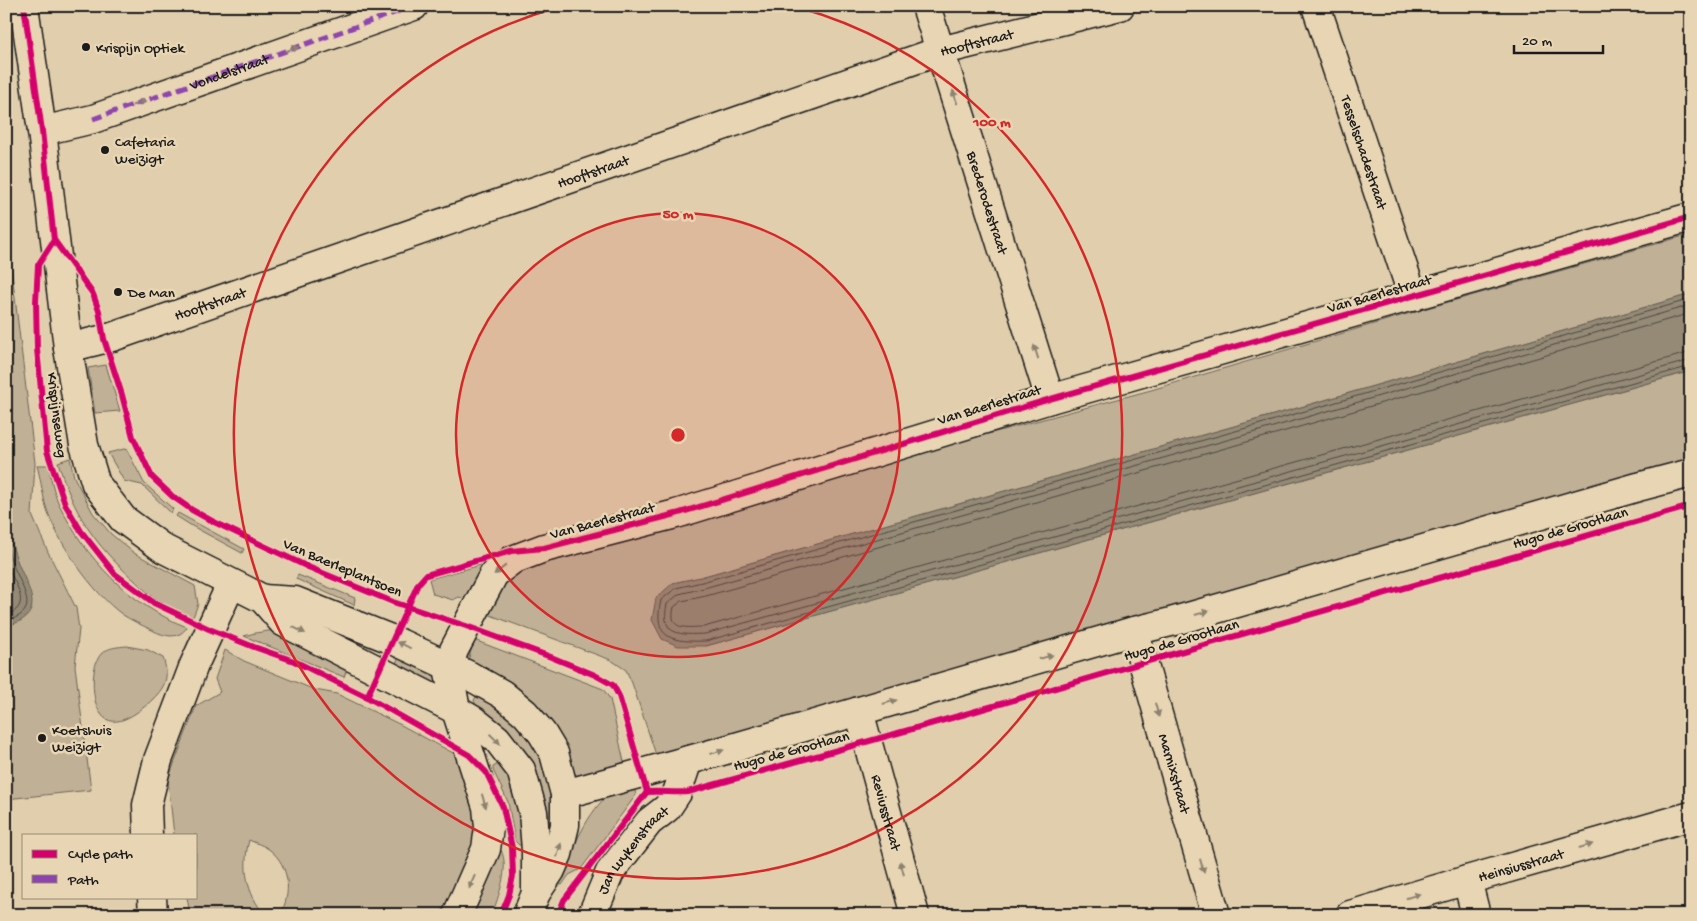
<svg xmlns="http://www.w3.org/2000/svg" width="1697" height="921" font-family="'Gochi Hand',sans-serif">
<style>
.green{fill:#c0b095;stroke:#6e6658}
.water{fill:#958a76;stroke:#655e52}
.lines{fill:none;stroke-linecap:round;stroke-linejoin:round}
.shore{stroke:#4c4840;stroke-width:1}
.street-casing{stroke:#1c1c1c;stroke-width:31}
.secondary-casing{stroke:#1c1c1c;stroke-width:31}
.street{stroke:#e8d5b3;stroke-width:28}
.secondary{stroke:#e8d5b3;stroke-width:28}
.quiet{stroke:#8e44ad;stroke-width:5;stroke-dasharray:10 5;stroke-linecap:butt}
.cycleway-casing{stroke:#e8d5b3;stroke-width:9}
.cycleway{stroke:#d6006c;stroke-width:6}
.oneway{fill:#8c826f}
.ring{fill:none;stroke:#d62828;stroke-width:2.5}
.poi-dot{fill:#1c1c1c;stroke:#e8d5b3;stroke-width:2}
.labels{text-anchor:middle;stroke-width:5;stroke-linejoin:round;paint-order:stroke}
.street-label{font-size:15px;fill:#1c1c1c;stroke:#e8d5b3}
.poi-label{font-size:15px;fill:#1c1c1c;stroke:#e8d5b3;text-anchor:start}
.centre{fill:#d62828;stroke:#e8d5b3;stroke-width:2.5}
.ring-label{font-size:15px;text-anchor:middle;font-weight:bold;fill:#d62828;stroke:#e8d5b3;stroke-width:5;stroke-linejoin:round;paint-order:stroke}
</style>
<rect width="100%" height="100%" fill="#e0cead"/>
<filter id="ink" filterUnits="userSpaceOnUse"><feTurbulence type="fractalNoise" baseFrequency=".02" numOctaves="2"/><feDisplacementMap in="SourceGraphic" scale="10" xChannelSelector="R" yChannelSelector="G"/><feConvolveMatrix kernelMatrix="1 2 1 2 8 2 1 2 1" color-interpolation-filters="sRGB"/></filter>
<g filter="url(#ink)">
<g class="green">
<polygon points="6,223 35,463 32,515 48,552 76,608 79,629 75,666 91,790 6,799"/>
<polygon points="1691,234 1691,294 1270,416 701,577 673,583 706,646 1691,371 1691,463 657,758 632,683 626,670 611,660 485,613 501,584 519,569 699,512 1151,390 1431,307"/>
<polygon points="106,365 120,411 95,413 88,368"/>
<polygon points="124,449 127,450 144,483 173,509 171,513 142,485 124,481 108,453"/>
<path d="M70 458 74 477 93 513 111 534 134 553 195 586 198 604 193 617C183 613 172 609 162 603 151 597 142 587 133 579 94 544 73 512 58 462Z"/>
<path d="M37 465H48C51 477 53 491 58 502 85 558 129 605 187 627 178 641 163 636 150 629 141 625 131 620 123 615 93 594 54 538 45 503 42 490 40 477 37 465Z"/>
<polygon points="178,513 244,549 242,553 192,526 176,516"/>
<polygon points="481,565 488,565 470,601 459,597 453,600 433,594 429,579"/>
<polygon points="298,575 355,598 354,605 296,579"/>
<polygon points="275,630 348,666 344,677 244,636 255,633"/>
<polygon points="474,640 603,689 610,699 624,762 579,779 572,769 560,735 532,702 467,664"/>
<path d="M127 646 148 650 163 658C169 676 167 685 153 699 142 710 114 733 101 714 91 702 90 664 102 653 109 647 118 647 127 646Z"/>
<path d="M225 650 244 661 315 690 337 694 401 725 455 754 468 778 477 812 474 842 444 915H280C292 894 290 866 270 850 264 845 255 843 249 840 242 867 246 893 265 915H190L187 897H196V835H174L168 780 196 706 220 692 215 679Z"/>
<polygon points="399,657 440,674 433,690 393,669"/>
<polygon points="478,695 521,722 553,775 553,847 474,701 476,696"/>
<polygon points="500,763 518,796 526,845 519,845 515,841 508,802 493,770 493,767"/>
<path d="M633 783 636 795 581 869 569 875 562 885 557 884C571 854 587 809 614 790 619 786 627 785 633 783Z"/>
<path d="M501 850C510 868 498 897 492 915H472L498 851Z"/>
</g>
<g class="water">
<polygon points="1691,294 1691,371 706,646 678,646 662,639 652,620 656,598 673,583 701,577 1270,416"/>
<path d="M6 522C10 536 13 550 18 563 29 590 48 616 6 626Z"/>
</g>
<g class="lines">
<g class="shore">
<path d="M1691 299 1271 421 702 582 676 588 661 600C652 640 673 642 706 641L1691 366"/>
<path d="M1691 305 1273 427 704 588 679 594 667 604C660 636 680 635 705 634L1691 360"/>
<path d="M1691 313 1275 434 706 596 682 601 674 607C668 632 687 627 704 627L1691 352"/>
<path d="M6 543C9 555 13 566 18 576 27 597 37 613 6 621"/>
<path d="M6 564C13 581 35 607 6 615"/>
</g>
<defs>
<g id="street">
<path id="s1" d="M926 6 1050 399"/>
<path id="s2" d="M1316 6 1413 297"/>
<polyline points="42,131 93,119 414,6"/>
<path id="s3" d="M68 348 112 337 940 51 1120 6"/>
<path id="s4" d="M1134 631 1216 915"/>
<polyline points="456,710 487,807 489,827 486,849 457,915"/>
<path id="s5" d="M859 711 915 915"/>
<polyline points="148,835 147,805 158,760 194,665 231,584"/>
<polyline points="1467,880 1476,915"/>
<polyline points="152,897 153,915"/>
<path id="s6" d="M592 915 610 872 649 822 667 808 677 793 688 760"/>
<path id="s7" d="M1350 915 1467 880 1691 816"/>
</g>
<g id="secondary">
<polyline points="24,6 42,131 68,348 84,445 96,484 123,519 164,549 263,599 283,622 456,710 473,720 497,739 521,770 533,812 536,850 536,893"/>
<polyline points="263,599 295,601 393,640 468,675 502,694 525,713 542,733 554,753 565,794 565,825 558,854 551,870 536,893 527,915"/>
<polyline points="456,710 448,667 454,650 494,574 512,560 544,548 676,514 1050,399 1691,217"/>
<polyline points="565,794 722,751 1134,631 1171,622 1638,487 1691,473"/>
</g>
</defs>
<use href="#street" class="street-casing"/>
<use href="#secondary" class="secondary-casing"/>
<use href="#street" class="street"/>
<use href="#secondary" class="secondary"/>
<path class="quiet" id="s8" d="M93 119 414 6"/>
<defs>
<g id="cycleway">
<polyline points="24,6 42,131 54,240 93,294 99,311 104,339 122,395 133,437 152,477 172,496 192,510 212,521 308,567 393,602 466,626 551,657 595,675 613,685 619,696 647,792"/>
<polyline points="54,240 38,265 36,302 37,349 47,451 65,504 81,531 115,574 154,603 209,629 254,647 294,661 367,697 469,755 486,772 503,807 512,848 513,876 509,895 501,915"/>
<polyline points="367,697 418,584 426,575 511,551 544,548 676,514 1050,399 1691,217"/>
<path d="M558 915 564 900 647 792C661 791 674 793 688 792L962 715 1162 657 1691 506"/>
</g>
</defs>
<use href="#cycleway" class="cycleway-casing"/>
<use href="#cycleway" class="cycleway"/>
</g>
<defs><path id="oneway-solid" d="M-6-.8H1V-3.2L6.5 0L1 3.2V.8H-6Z" transform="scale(1.25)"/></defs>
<g class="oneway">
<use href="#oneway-solid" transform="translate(292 49) rotate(-19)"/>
<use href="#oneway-solid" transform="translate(955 97) rotate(-108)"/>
<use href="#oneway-solid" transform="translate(139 103) rotate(-19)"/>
<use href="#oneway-solid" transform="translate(1036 352) rotate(-108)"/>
<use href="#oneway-solid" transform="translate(500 570) rotate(142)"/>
<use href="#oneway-solid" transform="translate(1202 613) rotate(-16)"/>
<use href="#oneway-solid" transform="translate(299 630) rotate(27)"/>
<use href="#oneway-solid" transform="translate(404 645) rotate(-154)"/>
<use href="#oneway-solid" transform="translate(1046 657) rotate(-16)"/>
<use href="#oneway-solid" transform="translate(890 702) rotate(-16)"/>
<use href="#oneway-solid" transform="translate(1157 710) rotate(74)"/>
<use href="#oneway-solid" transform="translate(495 739) rotate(44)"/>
<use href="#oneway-solid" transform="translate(717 752) rotate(-16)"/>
<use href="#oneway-solid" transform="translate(484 801) rotate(73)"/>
<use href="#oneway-solid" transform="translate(1586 846) rotate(-16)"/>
<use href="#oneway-solid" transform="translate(559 850) rotate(-74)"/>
<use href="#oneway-solid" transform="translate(1202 866) rotate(74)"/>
<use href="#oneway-solid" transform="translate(902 868) rotate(-105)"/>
<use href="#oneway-solid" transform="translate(472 882) rotate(113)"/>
<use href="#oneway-solid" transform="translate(1413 896) rotate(-17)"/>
</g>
</g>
<circle cx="678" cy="435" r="222" fill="#d62828" fill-opacity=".12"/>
<g class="ring">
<circle cx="678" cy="435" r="222"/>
<path d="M797 7A444 444 0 1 1 559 7"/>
</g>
<g class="poi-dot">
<circle cx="86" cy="47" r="5"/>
<circle cx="105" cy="150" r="5"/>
<circle cx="118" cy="292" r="5"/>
<circle cx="42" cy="738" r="5"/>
</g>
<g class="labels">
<g class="street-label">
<text dy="5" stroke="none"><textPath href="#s3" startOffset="959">Hooftstraat</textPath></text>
<text dy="5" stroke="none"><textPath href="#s8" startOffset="144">Vondelstraat</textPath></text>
<text dy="5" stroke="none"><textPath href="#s2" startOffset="154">Tesselschadestraat</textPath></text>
<text dy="5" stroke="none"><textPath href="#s3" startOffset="554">Hooftstraat</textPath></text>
<text dy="5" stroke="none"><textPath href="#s1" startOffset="206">Brederodestraat</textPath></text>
<text transform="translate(1379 293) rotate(-16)" y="5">Van Baerlestraat</text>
<text dy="5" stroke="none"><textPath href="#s3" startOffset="149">Hooftstraat</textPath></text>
<text transform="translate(989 404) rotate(-17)" y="5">Van Baerlestraat</text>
<text transform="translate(58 415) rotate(83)" y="5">Krispijnseweg</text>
<text transform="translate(602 520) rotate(-15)" y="5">Van Baerlestraat</text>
<text transform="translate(1570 527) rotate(-16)" y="5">Hugo de Grootlaan</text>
<text transform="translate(343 567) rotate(23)" y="5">Van Baerleplantsoen</text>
<text transform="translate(1181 639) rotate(-16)" y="5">Hugo de Grootlaan</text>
<text transform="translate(791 750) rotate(-15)" y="5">Hugo de Grootlaan</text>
<text dy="5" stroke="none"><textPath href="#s4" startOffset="148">Marnixstraat</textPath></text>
<text dy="5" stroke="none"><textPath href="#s5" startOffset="105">Reviusstraat</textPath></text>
<text dy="5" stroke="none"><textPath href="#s6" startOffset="78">Jan Luykenstraat</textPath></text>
<text dy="5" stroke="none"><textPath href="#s7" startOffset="178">Heinsiusstraat</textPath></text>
</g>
<g class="poi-label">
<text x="96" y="52">Krispijn Optiek</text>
<text x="115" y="146">Cafetaria<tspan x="115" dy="17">Weizigt</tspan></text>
<text x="128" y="297">De Man</text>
<text x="52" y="734">Koetshuis<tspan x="52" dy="17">Weizigt</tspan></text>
</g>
</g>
<circle cx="678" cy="435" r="8" class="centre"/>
<g class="ring-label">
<text x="992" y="126">100 m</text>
<text x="678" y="218">50 m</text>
</g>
<rect width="1697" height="921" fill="none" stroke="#e8d5b3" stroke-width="25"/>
<rect x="12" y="12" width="1672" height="896" fill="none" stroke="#1c1c1c" stroke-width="2" filter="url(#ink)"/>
<rect x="22" y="834" width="175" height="65" fill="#e8d5b3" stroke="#968b77"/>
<rect x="32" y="850" width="25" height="8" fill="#d6006c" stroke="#968b77"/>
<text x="68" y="858" font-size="15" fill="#1c1c1c">Cycle path</text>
<rect x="32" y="875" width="25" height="8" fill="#8e44ad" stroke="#968b77"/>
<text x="68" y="884" font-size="15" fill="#1c1c1c">Path</text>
<path d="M1514 45v8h89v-8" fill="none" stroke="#1c1c1c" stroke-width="2.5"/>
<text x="1522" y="45" font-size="15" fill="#1c1c1c" stroke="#e8d5b3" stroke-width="4" paint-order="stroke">20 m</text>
</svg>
